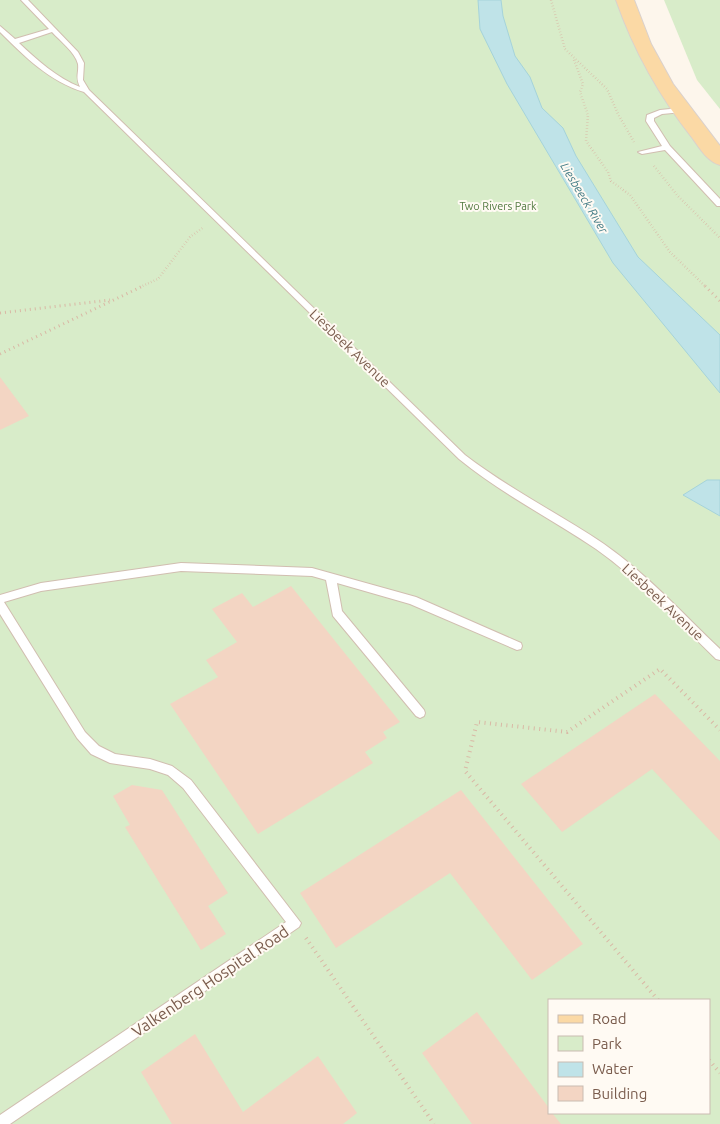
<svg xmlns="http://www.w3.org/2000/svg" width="720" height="1124" font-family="Ubuntu,sans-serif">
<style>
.green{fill:#d8ecc9;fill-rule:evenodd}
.water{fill:#bfe3e8;stroke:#a5d3da}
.building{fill:#f3d5c3}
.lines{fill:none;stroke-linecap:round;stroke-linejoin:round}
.service-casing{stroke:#d1beb0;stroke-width:2}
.primary-casing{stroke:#dad1cd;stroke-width:2}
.path-far2{stroke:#d9b8a5;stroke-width:2.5;stroke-dasharray:0.5 2.5;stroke-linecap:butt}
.path-far1{stroke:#d9b8a5;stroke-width:3;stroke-dasharray:1 4;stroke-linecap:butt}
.path{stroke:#d9b8a5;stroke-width:4;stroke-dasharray:1 4.5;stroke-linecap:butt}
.service{fill:#fff;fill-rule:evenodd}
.primary{fill:#fbd9a5;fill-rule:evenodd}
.labels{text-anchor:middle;stroke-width:4;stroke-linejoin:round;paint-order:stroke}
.far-park-label{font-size:11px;fill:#537a41;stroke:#fffaf3}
.far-water-label{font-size:12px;font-style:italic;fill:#437c86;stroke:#fffaf3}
.street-label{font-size:14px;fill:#7a5c4d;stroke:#fffaf3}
.near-street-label{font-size:16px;fill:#7a5c4d;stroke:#fffaf3}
</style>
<rect width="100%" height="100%" fill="#fdf6ec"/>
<g class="green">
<path d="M0 0H625L635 30 720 159V1124H0ZM549 1000H709V1113H549Z"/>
<polygon points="664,0 720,0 720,109 697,80"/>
</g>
<g class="water">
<polygon points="478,0 501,0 503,16 515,56 530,77 542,108 563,128 576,156 638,257 720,335 720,393 613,263 507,84 480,29"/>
<polygon points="707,480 720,480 720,516 683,495"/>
</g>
<g class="building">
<polygon points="0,377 29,416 0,430"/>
<polygon points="291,586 400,722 383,732 387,738 365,752 373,763 258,834 170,704 218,677 206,660 237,642 212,609 242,593 253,607"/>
<polygon points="655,694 720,761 720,841 652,769 562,832 521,784"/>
<polygon points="132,785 162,790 228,893 208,906 226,934 201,950 125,827 130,825 113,796"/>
<polygon points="461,790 583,944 532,980 450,873 336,948 300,893"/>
<polygon points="477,1012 549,1108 549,1113 552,1113 561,1124 472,1124 422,1053"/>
<polygon points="195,1034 243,1112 318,1056 357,1113 343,1124 172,1124 141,1072"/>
</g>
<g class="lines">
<defs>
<g id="service">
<path d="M21 0H28L78 52 84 63 83 80 89 90 465 455C509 489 558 513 604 544 647 574 682 613 720 649V660L716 659C677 621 640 580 596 549 550 518 502 494 459 459L84 92C50 82 24 56 0 32V26L15 39 49 29ZM52 32C60 41 75 52 78 64 79 74 75 77 80 87 57 78 37 60 19 43Z"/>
<polygon points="680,108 684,110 683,112 662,114 654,118 654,121 670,146 720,199 720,206 717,206 665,150 642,154 638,152 662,146 646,121 647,115 660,110"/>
<polygon points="181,563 312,568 416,597 521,643 522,646 521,649 517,650 410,604 337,583 342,611 424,710 425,713 424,716 420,718 416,716 333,616 326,580 312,576 181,571 41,591 4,602 85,732 99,746 115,754 150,759 172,766 191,780 301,923 299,927 10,1124 0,1124 0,1115 286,922 183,788 168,775 150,769 110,763 91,754 77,738 0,614 0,595 41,583"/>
</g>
<path id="primary" d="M616 0H634L651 44 673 84 720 146V165C708 162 700 149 693 139 659 96 634 51 616 0Z"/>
</defs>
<use href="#service" class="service-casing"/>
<use href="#primary" class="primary-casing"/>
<g class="path-far2">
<polyline points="551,0 565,49 607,89 618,114 634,142"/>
<polyline points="574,60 583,84 580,92 588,115 586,141 608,172 611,181 630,195 670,252 706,287"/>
<polyline points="654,166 677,195 720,238"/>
<polyline points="140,287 158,279 190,237 204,227"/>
</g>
<g class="path-far1">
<polyline points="705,286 720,301"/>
<polyline points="0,313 110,300"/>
<polyline points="0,354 143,286"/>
</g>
<g class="path">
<polyline points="306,938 434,1124"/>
<polyline points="658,1000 465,771 477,722 567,732 660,669 720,730"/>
<polyline points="709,1060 720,1073"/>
</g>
<use href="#service" class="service"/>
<use href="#primary" class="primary"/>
</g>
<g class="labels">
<g class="far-park-label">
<text x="498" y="210">Two Rivers Park</text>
</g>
<g class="far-water-label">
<text transform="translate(584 198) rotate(59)" y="4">Liesbeeck River</text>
</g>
<g class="street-label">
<text transform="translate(350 348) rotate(44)" y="5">Liesbeek Avenue</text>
<text transform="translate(663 602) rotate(43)" y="5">Liesbeek Avenue</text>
</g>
<g class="near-street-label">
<text transform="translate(210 981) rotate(-34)" y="6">Valkenberg Hospital Road</text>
</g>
</g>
<rect x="548" y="999" width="162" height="115" fill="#fffaf3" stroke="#cabbb1"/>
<rect x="558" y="1015" width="25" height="8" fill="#fbd9a5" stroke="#cabbb1"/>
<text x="592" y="1024" font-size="15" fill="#7a5c4d">Road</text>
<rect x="558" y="1036" width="25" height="15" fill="#d8ecc9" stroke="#cabbb1"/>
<text x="592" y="1049" font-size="15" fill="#7a5c4d">Park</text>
<rect x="558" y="1062" width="25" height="15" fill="#bfe3e8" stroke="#cabbb1"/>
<text x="592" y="1074" font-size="15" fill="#7a5c4d">Water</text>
<rect x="558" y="1086" width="25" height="15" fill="#f3d5c3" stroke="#cabbb1"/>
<text x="592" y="1099" font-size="15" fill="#7a5c4d">Building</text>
</svg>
